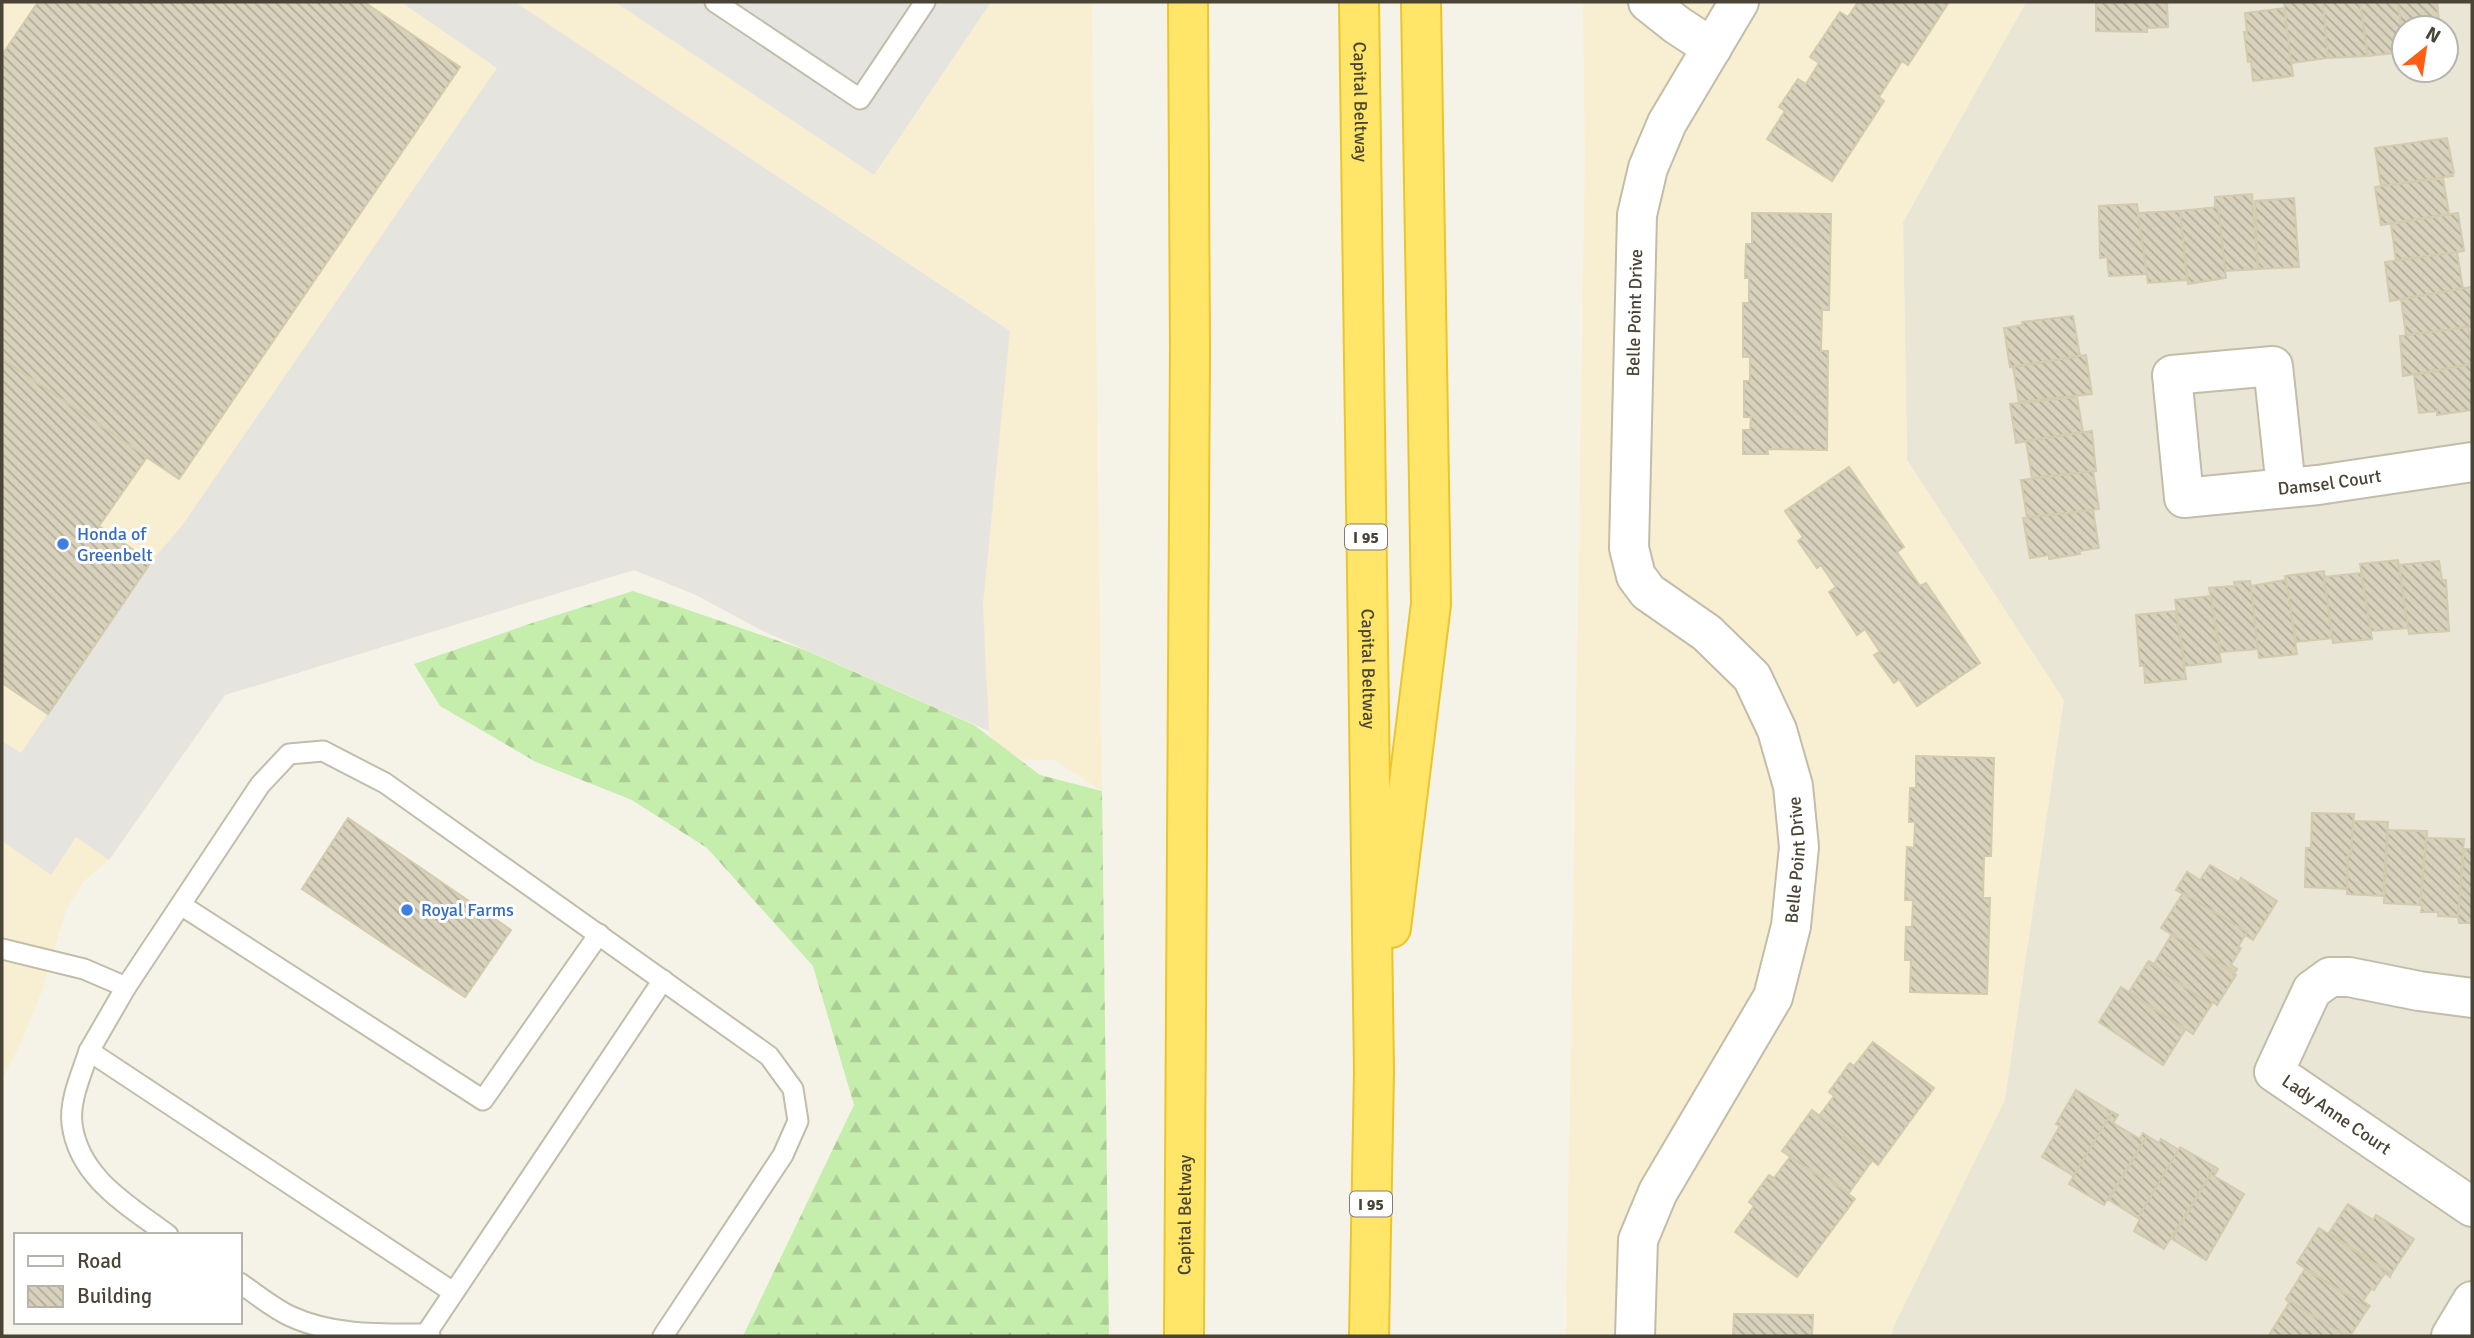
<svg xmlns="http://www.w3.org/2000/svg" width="2474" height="1338" font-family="Signika,sans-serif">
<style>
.residential{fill:#e9e6d5;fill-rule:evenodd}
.commercial{fill:#f8eed1}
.forest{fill:url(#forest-firs)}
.parking{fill:#e6e4df}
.building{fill:url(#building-back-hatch);stroke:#d3cbae;stroke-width:2}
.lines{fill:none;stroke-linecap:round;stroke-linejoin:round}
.lane-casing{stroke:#c1bda9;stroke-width:23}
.street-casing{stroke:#c1bda9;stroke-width:42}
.highway-casing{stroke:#ebc52b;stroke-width:42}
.lane{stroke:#fff;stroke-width:19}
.street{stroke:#fff;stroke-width:38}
.highway{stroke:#ffe668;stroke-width:38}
.shop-dot{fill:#3f7fe0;stroke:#fff;stroke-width:2.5}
.labels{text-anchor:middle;stroke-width:6;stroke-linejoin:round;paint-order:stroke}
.shield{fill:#fff;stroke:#807c72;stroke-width:2}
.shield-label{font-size:16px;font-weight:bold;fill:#494435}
.street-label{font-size:18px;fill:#494435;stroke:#fff}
.shop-label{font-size:18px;fill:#366cbe;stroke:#fff;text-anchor:start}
</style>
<defs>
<pattern id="forest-firs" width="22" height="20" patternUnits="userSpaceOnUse" patternTransform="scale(1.75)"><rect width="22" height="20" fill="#c5edac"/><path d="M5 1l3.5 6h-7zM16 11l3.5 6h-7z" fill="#abcc95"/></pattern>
<pattern id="building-back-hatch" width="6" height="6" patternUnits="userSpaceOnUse" patternTransform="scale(1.75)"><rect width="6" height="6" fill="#d8d1bb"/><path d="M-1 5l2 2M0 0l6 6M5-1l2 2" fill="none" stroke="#b1ab99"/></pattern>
</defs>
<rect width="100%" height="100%" fill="#f5f3e7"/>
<path class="residential" d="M2026 2H2472V1336H1891L2064 701 1907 460 1903 222ZM2404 28H2446V70H2404Z"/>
<g class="commercial">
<polygon points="2,2 1092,2 1102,791 1054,760 999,759 989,731 761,630 696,595 634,570 225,695 109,860 84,881 66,910 42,991 21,1043 2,1079"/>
<polygon points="1583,2 2026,2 1903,222 1907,460 2064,700 2005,1100 1891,1332 1891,1336 1566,1336 1585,158"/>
</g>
<polygon class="forest" points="633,591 805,650 974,725 1040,775 1102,791 1109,1336 743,1336 854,1105 813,966 707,848 632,800 536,762 440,706 414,664 535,622"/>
<g class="parking">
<polygon points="401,2 515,2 1010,331 983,604 989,731 761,630 696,595 634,570 225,695 109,860 76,837 51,875 2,841 2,741 21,753 151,562 181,527 497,68"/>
<polygon points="615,2 991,2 874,175"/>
</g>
<g class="building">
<polygon points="38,2 364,2 460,67 179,479 2,359 2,55"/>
<polygon points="1858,2 1949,2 1908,65 1902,61 1879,97 1884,101 1832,181 1767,139 1785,111 1779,107 1798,79 1806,84 1819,63 1810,57 1840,12 1848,17"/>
<polygon points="2096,2 2167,2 2168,27 2147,28 2147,32 2096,31"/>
<polygon points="2284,2 2323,2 2328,58 2291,63"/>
<polygon points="2323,2 2360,2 2368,56 2328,58"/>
<polygon points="2360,2 2398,2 2404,52 2368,56"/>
<polygon points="2398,2 2437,2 2440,28 2404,28 2404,48"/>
<polygon points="2284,8 2293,76 2253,81 2251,61 2248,62 2244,32 2247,32 2245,13"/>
<polygon points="2447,138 2454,173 2452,174 2453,176 2381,186 2375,148"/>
<polygon points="2443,178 2449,214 2381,225 2375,187"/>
<polygon points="2252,194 2258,269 2225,271 2218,207 2215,208 2215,197"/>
<polygon points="2294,198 2299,267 2258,269 2255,201"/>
<polygon points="2137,204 2147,274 2109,276 2107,257 2100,258 2099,206"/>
<polygon points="2218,207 2226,278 2188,284 2180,211"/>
<polygon points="2180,211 2187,280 2148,283 2138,213"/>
<polygon points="1752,213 1831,214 1829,310 1822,310 1821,351 1828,351 1827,450 1767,449 1768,454 1743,454 1743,430 1750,430 1751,417 1744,417 1744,381 1750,381 1750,357 1743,357 1743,303 1749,303 1749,278 1745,278 1746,244 1752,244"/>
<polygon points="2458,213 2464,251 2396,261 2391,224"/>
<polygon points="2457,252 2463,289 2390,301 2385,262"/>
<polygon points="2471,287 2472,327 2406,335 2401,299"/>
<polygon points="2073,316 2080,356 2010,367 2004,328 2023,325 2022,322"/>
<polygon points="2468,327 2472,346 2472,364 2403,376 2400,336"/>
<polygon points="2086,355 2092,394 2019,402 2013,367"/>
<polygon points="2,359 147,457 99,526 151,562 48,714 2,683"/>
<polygon points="2472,364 2472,410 2437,415 2437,411 2419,413 2414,375"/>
<polygon points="2077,397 2083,432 2016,443 2010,404"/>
<polygon points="2092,431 2096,471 2032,478 2026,441"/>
<polygon points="1849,467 1904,547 1897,552 1920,586 1926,583 1980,663 1917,706 1899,679 1894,683 1874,655 1880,652 1865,629 1857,635 1829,592 1836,587 1821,565 1817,568 1798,541 1803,537 1785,511"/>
<polygon points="2093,471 2099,509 2027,518 2021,480"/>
<polygon points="2093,510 2099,548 2079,551 2080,554 2049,559 2049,555 2030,558 2023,518"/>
<polygon points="2398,560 2408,628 2371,631 2360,564"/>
<polygon points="2439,561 2442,580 2446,580 2449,631 2409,634 2399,565"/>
<polygon points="2324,571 2333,638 2296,642 2285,576"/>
<polygon points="2361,573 2372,639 2333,643 2324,577"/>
<polygon points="2286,580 2297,654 2259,658 2250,586"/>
<polygon points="2250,581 2258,649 2221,652 2209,588 2235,586 2234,582"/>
<polygon points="2211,596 2221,662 2185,666 2175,600"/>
<polygon points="2176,611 2186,679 2145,683 2144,665 2140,666 2136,615"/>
<polygon points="1916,756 1994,758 1991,856 1984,856 1983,898 1990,898 1987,994 1910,992 1911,960 1905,960 1906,927 1912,927 1913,900 1905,900 1907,847 1914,848 1915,822 1909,822 1910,788 1916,788"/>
<polygon points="2312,813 2354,814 2351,854 2348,854 2347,889 2305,887 2306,848 2311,848"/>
<polygon points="348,818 511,930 465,997 302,889"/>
<polygon points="2353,821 2388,822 2383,896 2347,894 2348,854 2351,854"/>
<polygon points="2388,830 2427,831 2420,905 2384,903"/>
<polygon points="2427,834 2426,838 2464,839 2458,917 2438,916 2438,912 2421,912 2422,905 2420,905"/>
<polygon points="2464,849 2472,849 2472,923 2459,923 2458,917"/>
<polygon points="2210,865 2239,882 2241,878 2277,901 2253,940 2245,935 2247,932 2176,890 2187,872 2200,880"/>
<polygon points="2183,893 2247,932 2238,947 2241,948 2231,965 2237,969 2235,972 2161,928"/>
<polygon points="2172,934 2236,975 2217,1005 2213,1002 2211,1005 2148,962 2149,961 2154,964"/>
<polygon points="2148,962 2211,1005 2193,1034 2129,992"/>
<polygon points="2121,987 2185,1030 2163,1065 2099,1022"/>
<polygon points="1873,1042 1934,1088 1878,1165 1819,1116 1834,1096 1829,1092 1850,1063 1854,1066"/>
<polygon points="2076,1090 2112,1112 2074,1176 2042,1157 2060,1126 2056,1124"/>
<polygon points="1812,1110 1845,1135 1843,1138 1872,1161 1848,1194 1823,1175 1822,1178 1782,1151"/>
<polygon points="2112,1112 2118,1115 2113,1123 2140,1139 2143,1133 2147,1136 2104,1205 2069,1184"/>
<polygon points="2147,1136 2159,1143 2161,1139 2179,1150 2138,1218 2109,1200"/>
<polygon points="2180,1147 2215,1167 2164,1249 2134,1231 2140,1219 2138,1218"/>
<polygon points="1790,1157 1822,1178 1823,1175 1855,1199 1797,1277 1735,1232 1754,1206 1749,1202 1769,1175 1774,1178"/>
<polygon points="2215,1167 2218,1169 2214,1176 2244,1194 2206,1260 2172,1239"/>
<polygon points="2348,1204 2373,1220 2376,1215 2414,1239 2391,1274 2329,1233"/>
<polygon points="2319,1228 2391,1274 2390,1277 2385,1273 2374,1290 2371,1289 2363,1301 2370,1306 2368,1308 2297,1263"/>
<polygon points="2305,1269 2368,1308 2350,1336 2346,1336 2286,1299"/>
<polygon points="2286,1299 2346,1336 2271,1336 2269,1335 2289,1303"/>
<polygon points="1734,1314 1813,1315 1812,1336 1733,1336"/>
</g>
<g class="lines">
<defs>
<g id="lane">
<polyline points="715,2 860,99 925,2"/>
<polyline points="181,905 483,1100 599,934"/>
<polyline points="2,949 84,969 126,987 260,785 289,754 323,751 385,783 769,1056 793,1089 798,1121 783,1155 663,1336"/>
<polyline points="126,987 89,1051 453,1292"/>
<path d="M89 1051C82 1073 69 1100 72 1124 79 1178 128 1205 168 1235"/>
<path d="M240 1283C256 1294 273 1308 290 1316 333 1336 380 1334 426 1334"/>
<polyline points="430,1336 426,1334 663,980"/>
</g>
<g id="street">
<polyline points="1648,2 1677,25 1712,48"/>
<path id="s1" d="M2286 488 2273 366 2172 375 2184 498 2318 485 2472 462"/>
<path id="s2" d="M2472 998 2419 991 2349 977H2330L2312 990 2274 1072 2472 1207"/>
<path id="s3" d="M1635 1336 1638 1240 1658 1192 1773 997 1791 926 1799 847 1793 786 1777 730 1752 677 1707 633 1648 592 1636 576 1629 548 1637 215 1648 168 1667 123 1739 2"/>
<polyline points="2451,1336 2472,1301"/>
</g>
<g id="highway">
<path id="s4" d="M1359 2 1374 1072 1369 1336"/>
<polyline points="1391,928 1431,604 1421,2"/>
<path id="s5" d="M1184 1336 1190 350 1188 2"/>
</g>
</defs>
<use href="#lane" class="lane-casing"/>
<use href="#street" class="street-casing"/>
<use href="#highway" class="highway-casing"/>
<use href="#lane" class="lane"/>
<use href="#street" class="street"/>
<use href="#highway" class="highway"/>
</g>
<g class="shop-dot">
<circle cx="63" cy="544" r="7"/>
<circle cx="407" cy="910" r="7"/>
</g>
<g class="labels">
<g class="shield">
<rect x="1345" y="524.5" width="42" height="25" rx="5"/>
<rect x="1350" y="1191.5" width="42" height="25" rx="5"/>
</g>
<g class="shield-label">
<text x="1366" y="543">I 95</text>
<text x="1371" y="1210">I 95</text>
</g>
<g class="street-label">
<text dy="6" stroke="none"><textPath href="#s4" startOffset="100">Capital Beltway</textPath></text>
<text dy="6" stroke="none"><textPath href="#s3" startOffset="1124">Belle Point Drive</textPath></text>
<text dy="6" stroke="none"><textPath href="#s1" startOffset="494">Damsel Court</textPath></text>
<text dy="6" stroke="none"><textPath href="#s4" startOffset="667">Capital Beltway</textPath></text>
<text dy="6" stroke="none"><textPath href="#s3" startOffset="514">Belle Point Drive</textPath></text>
<text dy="6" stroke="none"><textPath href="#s2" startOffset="332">Lady Anne Court</textPath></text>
<text dy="6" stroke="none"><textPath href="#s5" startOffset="121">Capital Beltway</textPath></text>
</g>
<g class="shop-label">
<text x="77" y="540">Honda of<tspan x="77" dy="21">Greenbelt</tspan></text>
<text x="421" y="916">Royal Farms</text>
</g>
</g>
<rect width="2474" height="1338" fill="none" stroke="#494435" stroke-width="7"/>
<rect x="14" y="1233" width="228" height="91" fill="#ffffff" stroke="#b6b4ae" stroke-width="2"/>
<rect x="28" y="1256" width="35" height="10" fill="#ffffff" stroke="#b6b4ae" stroke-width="2"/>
<text x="77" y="1268" font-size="21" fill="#494435">Road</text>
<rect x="28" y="1286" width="35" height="21" fill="url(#building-back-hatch)" stroke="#b6b4ae" stroke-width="2"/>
<text x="77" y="1303" font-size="21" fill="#494435">Building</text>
<g transform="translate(2425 49) rotate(30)"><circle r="33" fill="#ffffff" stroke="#b6b4ae" stroke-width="2"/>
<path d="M0-5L12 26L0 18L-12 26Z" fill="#ff5f14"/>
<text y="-10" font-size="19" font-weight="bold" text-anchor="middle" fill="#494435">N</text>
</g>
</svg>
